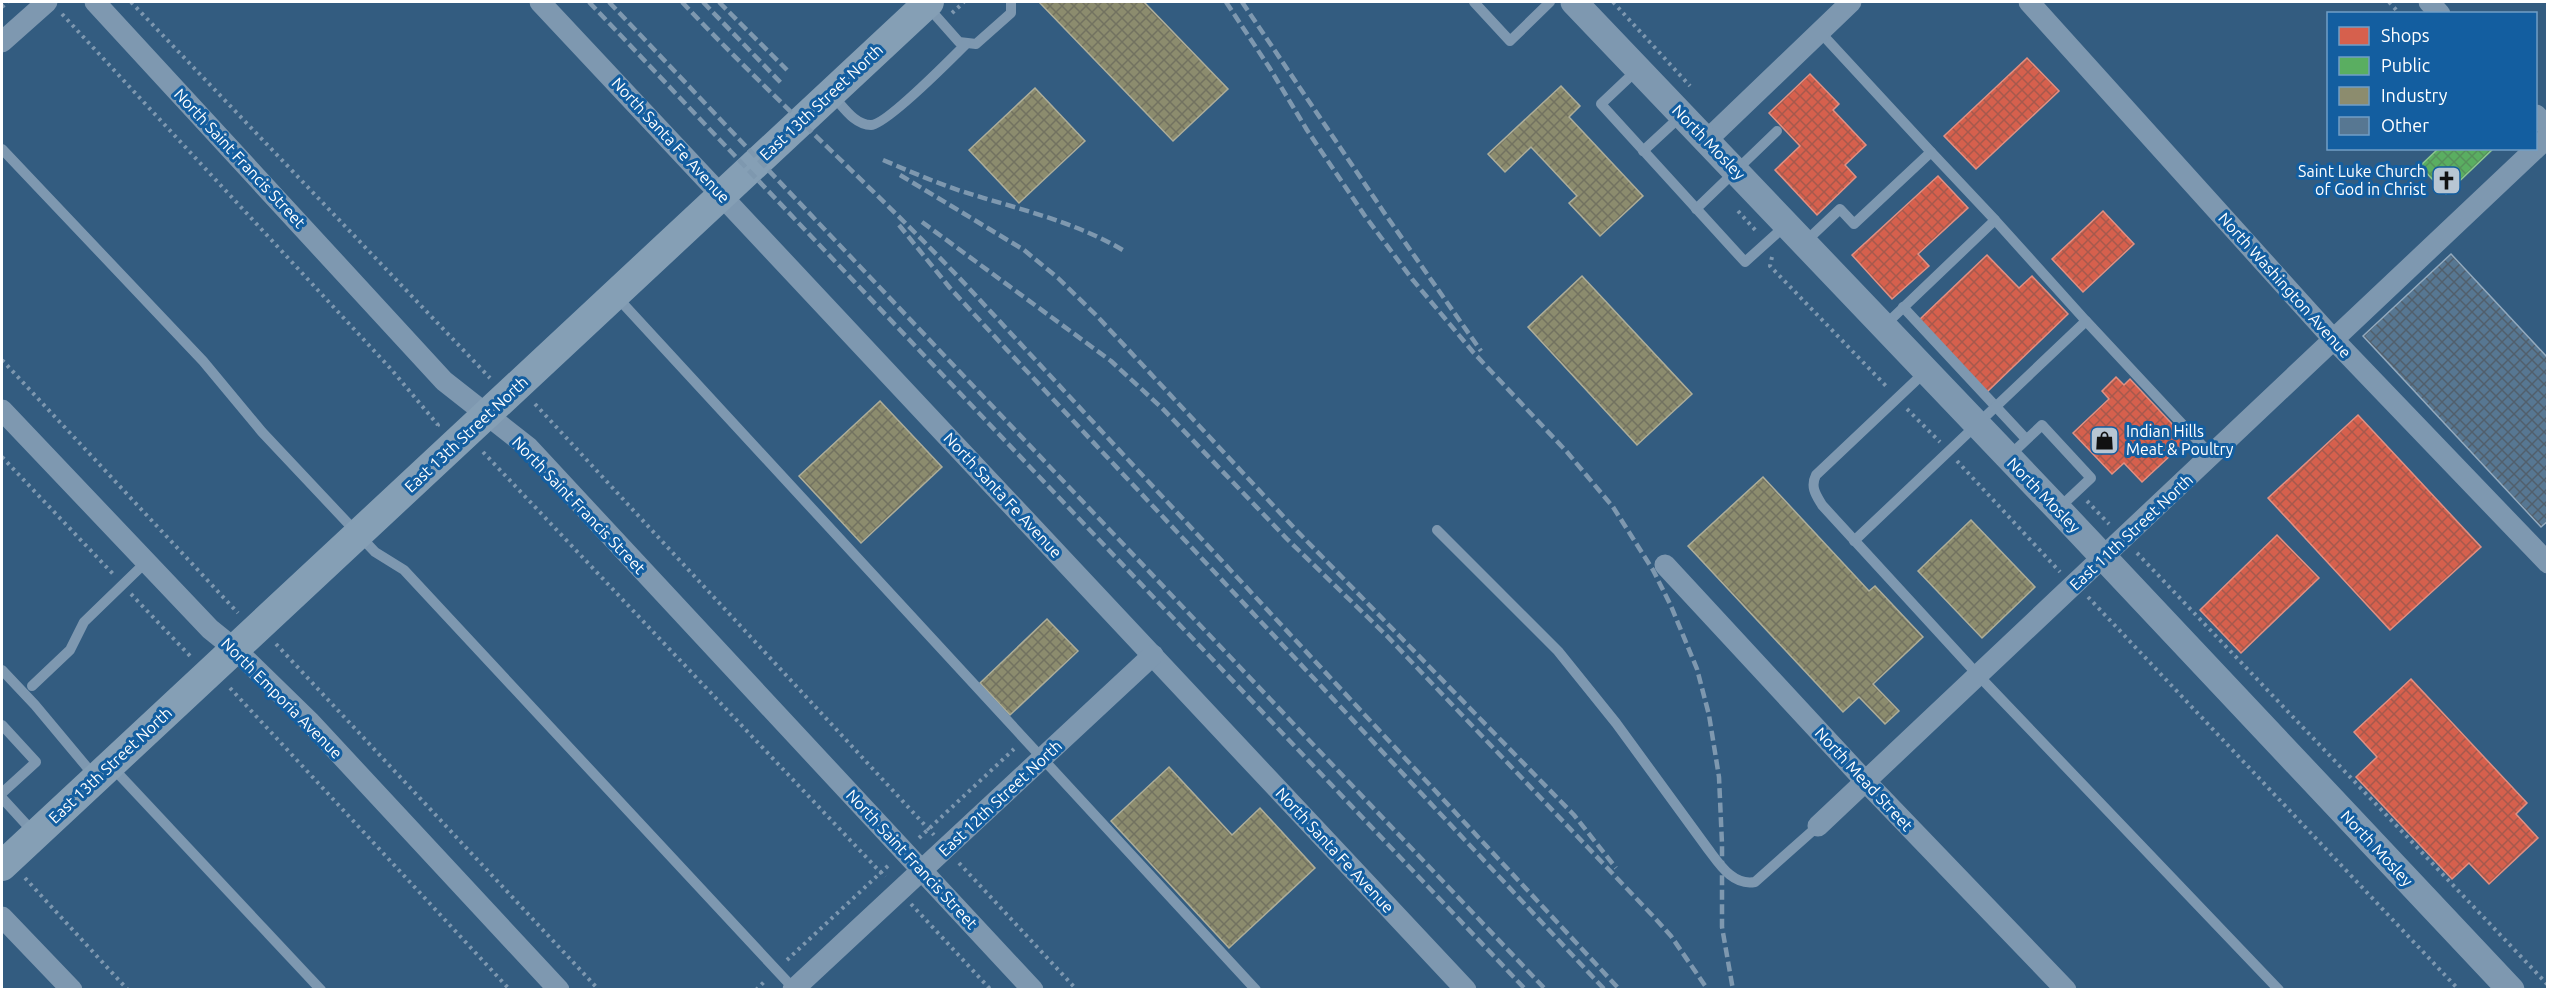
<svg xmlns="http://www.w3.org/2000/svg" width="2549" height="991" font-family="Ubuntu,sans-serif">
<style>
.shops{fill:url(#shops-cross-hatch);stroke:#e29082;stroke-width:1.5}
.public{fill:url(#public-cross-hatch);stroke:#8cc690;stroke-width:1.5}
.industry{fill:url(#industry-cross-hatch);stroke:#aeae9a;stroke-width:1.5}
.building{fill:url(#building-cross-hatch);stroke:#93aabe;stroke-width:1.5}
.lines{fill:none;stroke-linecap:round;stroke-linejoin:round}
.path{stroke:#7e98b0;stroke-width:4;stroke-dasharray:3 4.5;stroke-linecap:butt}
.service{stroke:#7e98b0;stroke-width:10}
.minor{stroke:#7e98b0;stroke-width:21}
.tertiary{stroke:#7e98b0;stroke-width:27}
.secondary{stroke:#859fb5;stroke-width:30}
.rail{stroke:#7e98af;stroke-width:4.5;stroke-dasharray:10 4.5;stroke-linecap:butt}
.labels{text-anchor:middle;stroke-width:6;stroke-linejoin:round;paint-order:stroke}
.street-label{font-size:16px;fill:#fff;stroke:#135ea0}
.poi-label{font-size:16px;fill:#fff;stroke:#135ea0;text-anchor:end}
</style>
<defs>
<pattern id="shops-cross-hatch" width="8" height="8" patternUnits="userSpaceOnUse" patternTransform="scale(1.5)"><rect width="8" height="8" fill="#d6604d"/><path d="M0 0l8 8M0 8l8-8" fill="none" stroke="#a6594d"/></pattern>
<pattern id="public-cross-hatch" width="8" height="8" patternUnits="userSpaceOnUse" patternTransform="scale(1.5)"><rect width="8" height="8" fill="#5aae61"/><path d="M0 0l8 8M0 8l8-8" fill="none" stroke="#56915b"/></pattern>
<pattern id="industry-cross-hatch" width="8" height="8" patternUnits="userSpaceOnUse" patternTransform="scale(1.5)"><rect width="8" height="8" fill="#8c8c6e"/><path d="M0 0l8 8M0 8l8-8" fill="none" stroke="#727260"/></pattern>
<pattern id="building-cross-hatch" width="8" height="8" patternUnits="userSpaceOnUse" patternTransform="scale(1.5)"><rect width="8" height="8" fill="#577792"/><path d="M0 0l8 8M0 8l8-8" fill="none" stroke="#515f6c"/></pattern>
</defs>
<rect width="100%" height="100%" fill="#335c80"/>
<g class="shops">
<polygon points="2027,58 2059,91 1976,169 1944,136"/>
<polygon points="1810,74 1839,104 1833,110 1866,145 1845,165 1856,177 1817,215 1775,170 1800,146 1769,113"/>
<polygon points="1938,176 1968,208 1918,254 1929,266 1892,299 1852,255"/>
<polygon points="2103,211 2134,244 2083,292 2052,259"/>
<polygon points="1987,255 2019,288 2032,276 2068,314 1987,392 1919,320"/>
<polygon points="2116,377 2124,385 2130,379 2187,440 2142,482 2124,463 2112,474 2073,433 2109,399 2102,391"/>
<polygon points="2358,415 2481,547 2390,630 2268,498"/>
<polygon points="2277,535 2319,578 2241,653 2200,610"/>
<polygon points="2411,679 2527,803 2516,814 2538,838 2489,884 2469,863 2452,879 2356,777 2377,757 2354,732"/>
</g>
<polygon class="public" points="2439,148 2494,148 2446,194 2420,166"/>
<g class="industry">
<polygon points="1039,2 1144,2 1228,89 1173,141"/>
<polygon points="1561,86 1580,106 1569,117 1643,196 1600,236 1569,203 1577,196 1531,147 1505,172 1488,154"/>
<polygon points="1035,88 1085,141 1019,203 969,150"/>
<polygon points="1582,276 1692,394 1637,445 1528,327"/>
<polygon points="880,401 942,467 861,543 799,476"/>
<polygon points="1763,477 1869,591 1875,586 1923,637 1873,684 1899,711 1885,724 1859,697 1843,712 1688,546"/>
<polygon points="1971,520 2035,587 1982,638 1918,571"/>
<polygon points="1047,619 1078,651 1010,715 980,683"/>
<polygon points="1169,767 1232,835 1260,808 1315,868 1229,948 1111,821"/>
</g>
<polygon class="building" points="2451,254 2548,358 2548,521 2541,527 2363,336"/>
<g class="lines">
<g class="path">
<polyline points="131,2 490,378"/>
<polyline points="1613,2 1690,86"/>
<polyline points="2389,2 2400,14"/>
<polyline points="2,7 8,2"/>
<polyline points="952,13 964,2"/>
<polyline points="62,14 391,369 438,425 436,427"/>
<polyline points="1738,211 1757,232"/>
<polyline points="1772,257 1770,266 1888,388"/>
<polyline points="2,360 238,613"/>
<polyline points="535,404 934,835"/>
<polyline points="1907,409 1940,442"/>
<polyline points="483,452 885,877"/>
<polyline points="2,457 114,575"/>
<polyline points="1957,461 2060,572"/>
<polyline points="2087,501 2109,524"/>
<polyline points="2137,553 2548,985"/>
<polyline points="131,594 191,657"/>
<polyline points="2088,597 2459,990"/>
<polyline points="276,644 599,990"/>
<polyline points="230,688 510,990"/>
<polyline points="919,838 1014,749"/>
<polyline points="959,863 1077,990"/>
<polyline points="25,878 128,990"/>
<polyline points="911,904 991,990"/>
<polyline points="787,960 891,863"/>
<polyline points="756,990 766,980"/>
</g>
<g class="service">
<polyline points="1474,2 1510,41 1550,2"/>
<polyline points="928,7 959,42 976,44 1011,13 1011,2"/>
<polyline points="1820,32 1931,152"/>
<polyline points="1638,69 1601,104 1745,262 1786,225"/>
<path d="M832 95C843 106 854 125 871 125 886 125 952 58 966 44"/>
<polyline points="2,149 203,361 262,432 375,552 404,570 795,990"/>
<polyline points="1643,151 1682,115"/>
<polyline points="1696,209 1777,131"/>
<polyline points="1804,243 1840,209 1854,224 1931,152 1995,220"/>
<polyline points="615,295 1256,990"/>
<polyline points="1903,307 2026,439"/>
<polyline points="2086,321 2212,456"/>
<path d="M1926 371 1816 475C1810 487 1816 495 1822 505L1978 675 2279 990"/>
<polyline points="2008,457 2042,425 2091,478 2058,509"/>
<path d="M1437 530 1558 651 1616 723 1708 849C1720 865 1733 886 1755 882L1818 826"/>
<polyline points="1854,541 2086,321 1995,220 1884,326"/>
<polyline points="2,670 35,705 96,778"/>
<polyline points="32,686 70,650 84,622 146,562"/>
<polyline points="2,725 36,762 2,793"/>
<polyline points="112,767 321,990"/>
<polyline points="2,798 35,834"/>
</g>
<g class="minor">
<polyline points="95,2 444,381 528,447 1033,990"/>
<polyline points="540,2 1466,990"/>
<polyline points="2029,2 2334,340 2548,563"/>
<polyline points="2429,2 2440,14"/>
<polyline points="2,42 47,2"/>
<polyline points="2536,115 2548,127"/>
<polyline points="1707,140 1851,2"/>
<polyline points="2,410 210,629 236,650 309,721 559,990"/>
<polyline points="1665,565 1866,782 2066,990"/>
<polyline points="1818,826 2548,137"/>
<polyline points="2,917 72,990"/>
<polyline points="793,990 1153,655"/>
</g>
<polyline class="tertiary" points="1574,2 2058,509 2511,990"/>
<polyline class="secondary" points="2,866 929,2"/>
<g class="rail">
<polyline points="589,2 1526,990"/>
<polyline points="609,2 1546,990"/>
<path d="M682 2C773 99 874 188 966 285L1620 990"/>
<polyline points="703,2 783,85"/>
<polyline points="719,2 787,70"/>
<polyline points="1226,2 1269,67 1307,130 1365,216 1412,279 1473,352 1567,452 1613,507 1653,570 1671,606 1697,669 1709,715 1719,777 1722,844 1722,927 1733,990"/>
<polyline points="1242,2 1383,211 1481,351"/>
<path d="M883 160C909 171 934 182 961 191 1017 209 1075 221 1126 252"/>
<polyline points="900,175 1024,250 1058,278 1096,315 1297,531 1574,815 1616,868"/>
<polyline points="922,222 1111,361 1162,408 1287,539 1386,635 1652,915 1671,936 1708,990"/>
<polyline points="899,225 950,288 1007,350 1605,990"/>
</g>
</g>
<defs>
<symbol id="church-square" viewBox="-11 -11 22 22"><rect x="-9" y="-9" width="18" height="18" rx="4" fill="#b8c6d3" stroke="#135ea0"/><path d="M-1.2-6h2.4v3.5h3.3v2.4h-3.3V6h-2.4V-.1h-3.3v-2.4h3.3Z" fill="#111"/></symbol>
<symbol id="shop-square" viewBox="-11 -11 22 22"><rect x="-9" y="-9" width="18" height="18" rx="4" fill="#b8c6d3" stroke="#135ea0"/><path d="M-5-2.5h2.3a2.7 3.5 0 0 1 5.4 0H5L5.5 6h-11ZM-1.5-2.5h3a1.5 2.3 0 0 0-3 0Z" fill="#111"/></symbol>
</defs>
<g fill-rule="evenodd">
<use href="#church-square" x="2430" y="164" width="33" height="33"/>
<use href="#shop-square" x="2088" y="424" width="33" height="33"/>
</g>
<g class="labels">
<g class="street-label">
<text transform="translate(821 102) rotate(-43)" y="6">East 13th Street North</text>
<text transform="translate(671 140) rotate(47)" y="6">North Santa Fe Avenue</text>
<text transform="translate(1709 142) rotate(46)" y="6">North Mosley</text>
<text transform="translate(240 158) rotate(47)" y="6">North Saint Francis Street</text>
<text transform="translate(2285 285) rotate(48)" y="6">North Washington Avenue</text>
<text transform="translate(466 434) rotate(-43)" y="6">East 13th Street North</text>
<text transform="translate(1003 495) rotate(47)" y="6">North Santa Fe Avenue</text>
<text transform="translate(2044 495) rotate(46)" y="6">North Mosley</text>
<text transform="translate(579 505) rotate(46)" y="6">North Saint Francis Street</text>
<text transform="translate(2131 532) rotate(-43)" y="6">East 11th Street North</text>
<text transform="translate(282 698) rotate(45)" y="6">North Emporia Avenue</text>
<text transform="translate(110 765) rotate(-43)" y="6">East 13th Street North</text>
<text transform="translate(1864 779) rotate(47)" y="6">North Mead Street</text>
<text transform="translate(1000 798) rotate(-43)" y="6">East 12th Street North</text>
<text transform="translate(2377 848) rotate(47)" y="6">North Mosley</text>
<text transform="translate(1335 850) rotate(47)" y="6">North Santa Fe Avenue</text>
<text transform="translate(912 859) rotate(47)" y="6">North Saint Francis Street</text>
</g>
<g class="poi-label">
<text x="2426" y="177">Saint Luke Church<tspan x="2426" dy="18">of God in Christ</tspan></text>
<text x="2126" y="437" text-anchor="start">Indian Hills<tspan x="2126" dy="18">Meat &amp; Poultry</tspan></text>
</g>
</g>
<rect width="2549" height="991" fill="none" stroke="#ffffff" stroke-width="6"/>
<rect x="2327" y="12" width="210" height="138" fill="#135ea0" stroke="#719ec6" stroke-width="1.5"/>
<rect x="2339" y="27" width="30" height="18" fill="#d6604d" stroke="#719ec6" stroke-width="1.5"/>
<text x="2381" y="42" font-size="18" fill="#ffffff">Shops</text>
<rect x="2339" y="57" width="30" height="18" fill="#5aae61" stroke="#719ec6" stroke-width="1.5"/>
<text x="2381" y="72" font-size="18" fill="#ffffff">Public</text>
<rect x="2339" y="87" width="30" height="18" fill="#8c8c6e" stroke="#719ec6" stroke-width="1.5"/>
<text x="2381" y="102" font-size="18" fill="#ffffff">Industry</text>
<rect x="2339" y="117" width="30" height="18" fill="#577792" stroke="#719ec6" stroke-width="1.5"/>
<text x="2381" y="132" font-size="18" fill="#ffffff">Other</text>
</svg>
